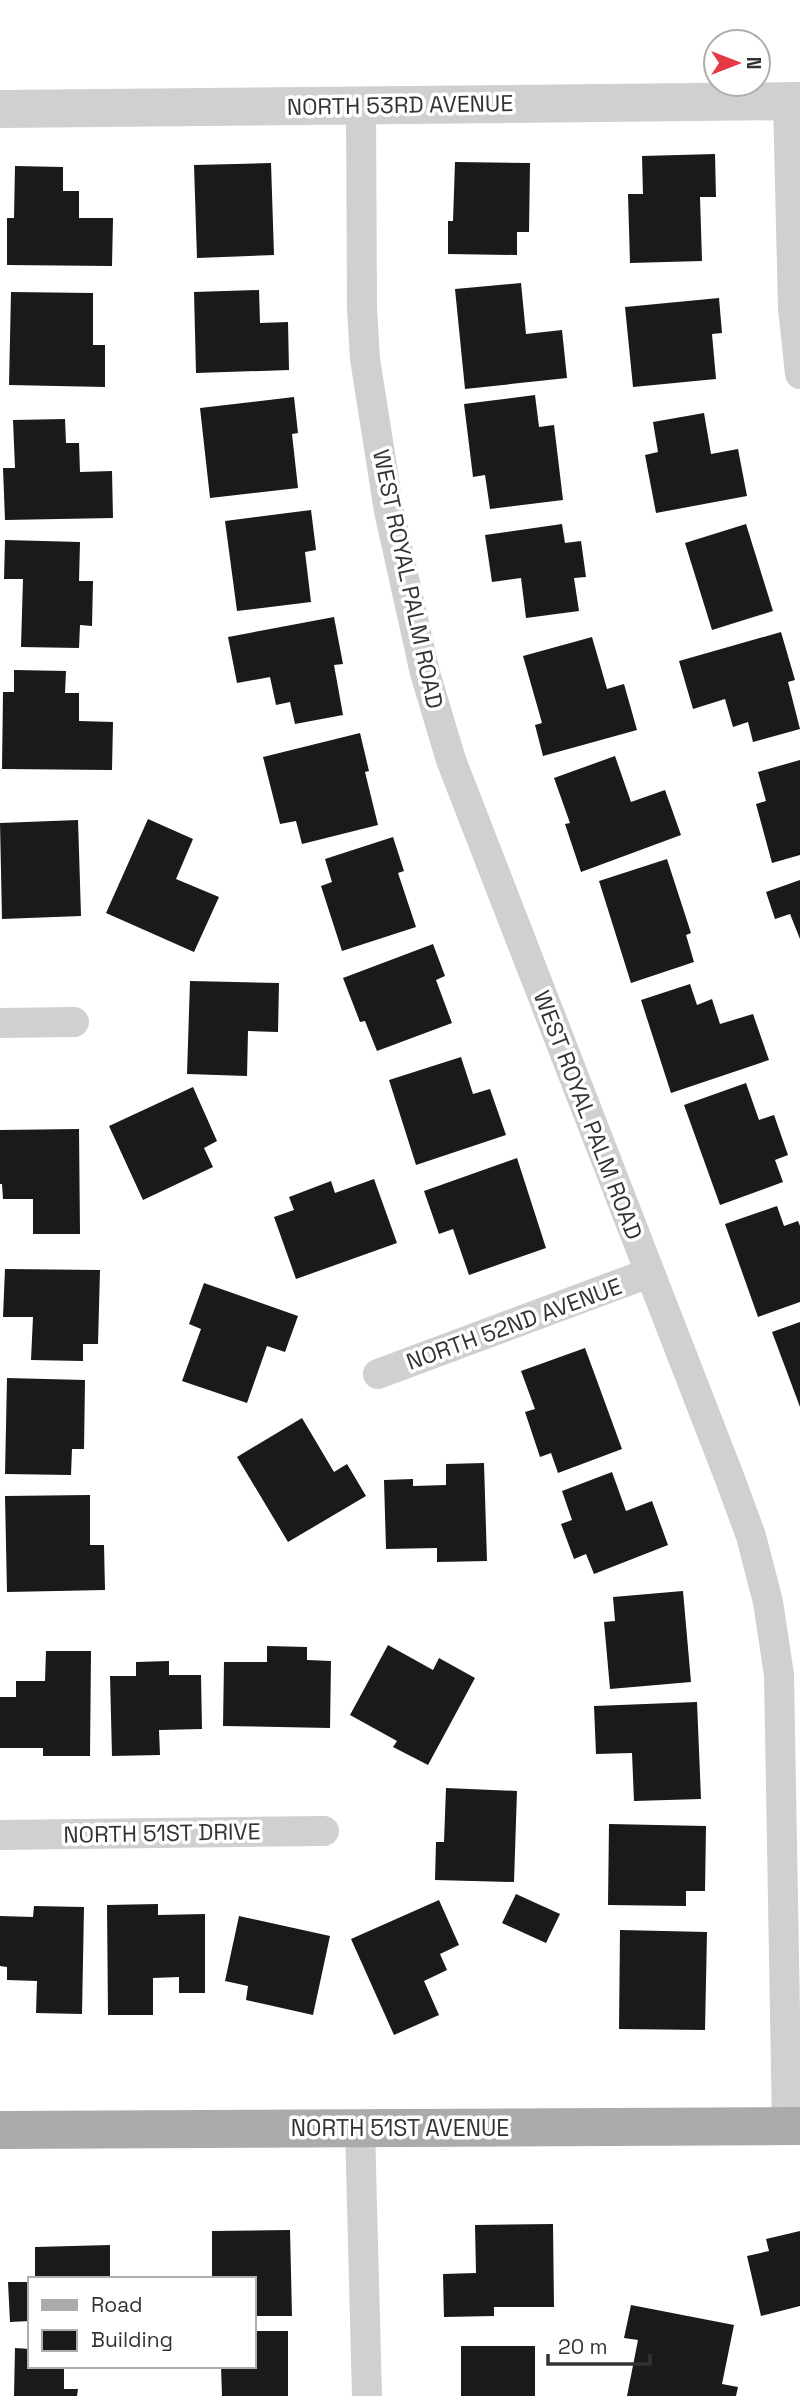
<svg xmlns="http://www.w3.org/2000/svg" width="800" height="2396" font-family="'Space Grotesk',sans-serif">
<style>
.building{fill:#1a1a1a}
.lines{fill:none;stroke-linecap:round;stroke-linejoin:round}
.minor{stroke:#d0d0d0;stroke-width:30}
.tertiary{stroke:#d0d0d0;stroke-width:38}
.primary{stroke:#ababab;stroke-width:38}
.labels{text-anchor:middle;stroke-width:7;stroke-linejoin:round;paint-order:stroke}
.street-label{font-size:23px;fill:#333;stroke:#fff}
</style>
<rect width="100%" height="100%" fill="#fff"/>
<g class="building">
<polygon points="715,154 716,197 700,197 702,261 630,263 628,194 643,194 642,156"/>
<polygon points="455,162 530,163 529,232 517,232 517,255 448,254 448,221 453,221"/>
<polygon points="271,163 274,255 197,258 194,165"/>
<polygon points="15,166 63,167 63,191 79,191 79,218 113,218 112,266 7,265 7,218 14,218"/>
<polygon points="521,283 526,334 562,330 567,378 465,389 455,289"/>
<polygon points="259,290 260,323 288,322 289,370 196,373 194,292"/>
<polygon points="11,292 93,293 93,345 105,345 105,387 9,385"/>
<polygon points="719,298 722,333 712,334 716,379 633,387 625,307"/>
<polygon points="535,395 539,427 554,425 563,500 490,509 485,475 473,477 464,404"/>
<polygon points="294,397 298,433 292,434 298,488 210,498 200,408"/>
<polygon points="704,413 711,454 738,449 747,496 656,513 645,455 658,452 653,422"/>
<polygon points="65,419 66,443 79,443 80,472 112,471 113,518 5,520 3,468 15,468 13,420"/>
<polygon points="311,510 316,550 305,552 311,602 237,611 225,521"/>
<polygon points="562,524 565,543 581,541 586,577 574,578 579,611 526,618 521,578 492,582 485,535"/>
<polygon points="746,524 773,611 712,630 685,543"/>
<polygon points="5,540 80,542 79,581 93,581 92,626 80,625 79,648 21,647 23,579 4,579"/>
<polygon points="334,617 343,664 334,665 343,715 295,724 290,702 276,705 270,677 237,683 228,637"/>
<polygon points="781,632 795,680 788,682 800,729 753,742 748,722 733,727 725,699 693,709 679,661"/>
<polygon points="592,637 607,689 624,684 637,730 543,756 535,725 542,723 523,656"/>
<polygon points="14,670 66,671 65,693 79,693 79,721 113,722 112,770 2,769 3,692 14,692"/>
<polygon points="360,733 369,771 365,772 378,825 302,844 296,821 280,824 263,757"/>
<polygon points="615,756 631,802 665,790 681,835 581,872 565,824 570,823 554,778"/>
<polygon points="800,760 800,855 772,863 756,804 766,801 758,772"/>
<polygon points="148,819 193,839 176,879 219,897 194,952 106,913"/>
<polygon points="78,820 81,916 2,919 0,823"/>
<polygon points="393,837 404,871 398,873 416,927 342,951 321,886 332,882 325,859"/>
<polygon points="667,859 691,933 686,935 694,962 631,983 599,881"/>
<polygon points="800,880 800,939 790,914 775,919 766,892"/>
<polygon points="433,944 445,976 436,980 452,1023 377,1051 365,1021 360,1022 343,978"/>
<polygon points="190,981 279,983 278,1032 248,1031 247,1076 187,1074"/>
<polygon points="690,984 697,1005 712,999 720,1024 753,1014 769,1060 671,1093 641,1000"/>
<polygon points="461,1057 473,1094 490,1089 506,1135 416,1165 389,1080"/>
<polygon points="746,1083 759,1120 774,1115 788,1155 775,1160 783,1182 720,1205 684,1105"/>
<polygon points="193,1087 217,1141 204,1148 213,1167 143,1200 109,1126"/>
<polygon points="79,1129 80,1234 33,1234 33,1199 3,1199 2,1184 0,1184 0,1130"/>
<polygon points="517,1158 546,1248 469,1275 453,1229 439,1234 424,1191"/>
<polygon points="374,1179 397,1243 296,1279 274,1217 294,1210 289,1197 331,1181 335,1193"/>
<polygon points="777,1206 784,1226 798,1221 800,1226 800,1302 758,1317 725,1224"/>
<polygon points="5,1269 100,1270 98,1344 83,1344 83,1361 31,1360 33,1317 3,1317"/>
<polygon points="204,1283 298,1316 285,1352 267,1346 247,1403 182,1381 201,1329 189,1324"/>
<polygon points="800,1322 800,1407 772,1332"/>
<polygon points="585,1348 622,1449 558,1473 551,1453 540,1457 525,1412 535,1409 521,1371"/>
<polygon points="7,1378 85,1380 84,1449 72,1449 71,1475 5,1474"/>
<polygon points="302,1418 334,1472 347,1464 366,1496 288,1542 237,1457"/>
<polygon points="484,1463 487,1561 437,1562 437,1548 386,1549 384,1480 413,1479 413,1486 446,1485 446,1464"/>
<polygon points="612,1472 626,1511 652,1501 668,1545 594,1574 586,1554 574,1559 561,1524 572,1520 562,1491"/>
<polygon points="90,1495 90,1545 104,1545 105,1590 7,1592 5,1496"/>
<polygon points="683,1591 691,1682 610,1689 604,1622 615,1621 613,1597"/>
<polygon points="388,1645 433,1670 439,1658 475,1678 428,1765 393,1747 397,1741 350,1715"/>
<polygon points="267,1646 307,1647 307,1660 331,1661 330,1728 223,1726 224,1662 267,1662"/>
<polygon points="46,1651 91,1651 90,1756 43,1756 43,1748 0,1748 0,1697 16,1697 16,1681 45,1681"/>
<polygon points="169,1661 169,1675 201,1675 202,1729 159,1730 160,1755 112,1756 110,1676 136,1676 136,1662"/>
<polygon points="697,1702 701,1799 634,1801 632,1753 596,1754 594,1706"/>
<polygon points="446,1788 517,1791 514,1882 435,1880 436,1842 444,1842"/>
<polygon points="609,1824 706,1826 705,1891 686,1891 686,1906 608,1905"/>
<polygon points="516,1894 560,1914 546,1943 502,1923"/>
<polygon points="439,1900 459,1945 440,1954 447,1970 424,1981 439,2015 394,2035 351,1939"/>
<polygon points="158,1904 158,1915 205,1914 205,1993 179,1993 179,1977 153,1978 153,2015 108,2015 107,1905"/>
<polygon points="34,1906 84,1907 82,2014 36,2013 37,1981 7,1980 7,1967 0,1966 0,1916 33,1917"/>
<polygon points="239,1916 330,1936 313,2015 246,2000 248,1986 225,1981"/>
<polygon points="620,1930 707,1932 705,2030 619,2029"/>
<polygon points="553,2224 554,2307 494,2307 494,2316 444,2317 443,2274 476,2273 475,2225"/>
<polygon points="290,2230 292,2316 254,2316 254,2279 212,2279 212,2231"/>
<polygon points="800,2231 800,2306 761,2316 747,2256 769,2251 766,2239"/>
<polygon points="110,2245 110,2279 35,2279 35,2247"/>
<polygon points="8,2282 30,2282 30,2321 10,2322"/>
<polygon points="631,2305 734,2325 722,2384 738,2387 736,2396 627,2396 638,2340 624,2338"/>
<polygon points="254,2331 288,2331 288,2396 222,2396 221,2366 254,2366"/>
<rect x="461" y="2346" width="74" height="50"/>
<polygon points="15,2348 30,2349 30,2366 64,2366 64,2389 78,2389 77,2396 14,2396"/>
</g>
<g class="lines">
<g class="minor">
<polyline points="788,101 793,308 800,374"/>
<polyline points="361,106 362,309 365,359 389,511 425,673 451,760 730,1479 751,1536 768,1602 779,1675 787,2126"/>
<polyline points="0,1023 74,1022"/>
<polyline points="378,1374 649,1273"/>
<polyline points="0,1835 324,1831"/>
<polyline points="360,2128 367,2396"/>
</g>
<polyline class="tertiary" points="0,109 800,101"/>
<polyline class="primary" points="0,2130 800,2126"/>
</g>
<g class="labels">
<g class="street-label">
<text transform="translate(400 105) rotate(-1)" y="8">NORTH 53RD AVENUE</text>
<text transform="translate(408 579) rotate(78)" y="8">WEST ROYAL PALM ROAD</text>
<text transform="translate(588 1115) rotate(69)" y="8">WEST ROYAL PALM ROAD</text>
<text transform="translate(514 1324) rotate(-20)" y="8">NORTH 52ND AVENUE</text>
<text transform="translate(162 1833) rotate(-1)" y="8">NORTH 51ST DRIVE</text>
<text x="400" y="2136">NORTH 51ST AVENUE</text>
</g>
</g>
<rect x="28" y="2277" width="228" height="91" fill="#ffffff" stroke="#adadad" stroke-width="2"/>
<rect x="42" y="2300" width="35" height="10" fill="#ababab" stroke="#adadad" stroke-width="2"/>
<text x="91" y="2312" font-size="21" fill="#333333">Road</text>
<rect x="42" y="2330" width="35" height="21" fill="#1a1a1a" stroke="#adadad" stroke-width="2"/>
<text x="91" y="2347" font-size="21" fill="#333333">Building</text>
<g transform="translate(737 63) rotate(90)"><circle r="33" fill="#ffffff" stroke="#adadad" stroke-width="2"/>
<path d="M0-5L12 26L0 18L-12 26Z" fill="#e63946"/>
<text y="-10" font-size="19" font-weight="bold" text-anchor="middle" fill="#333333">N</text>
</g>
<path d="M548 2354v10h102v-10" fill="none" stroke="#333333" stroke-width="3.5"/>
<text x="558" y="2354" font-size="21" fill="#333333" stroke="#ffffff" stroke-width="5" paint-order="stroke">20 m</text>
</svg>
